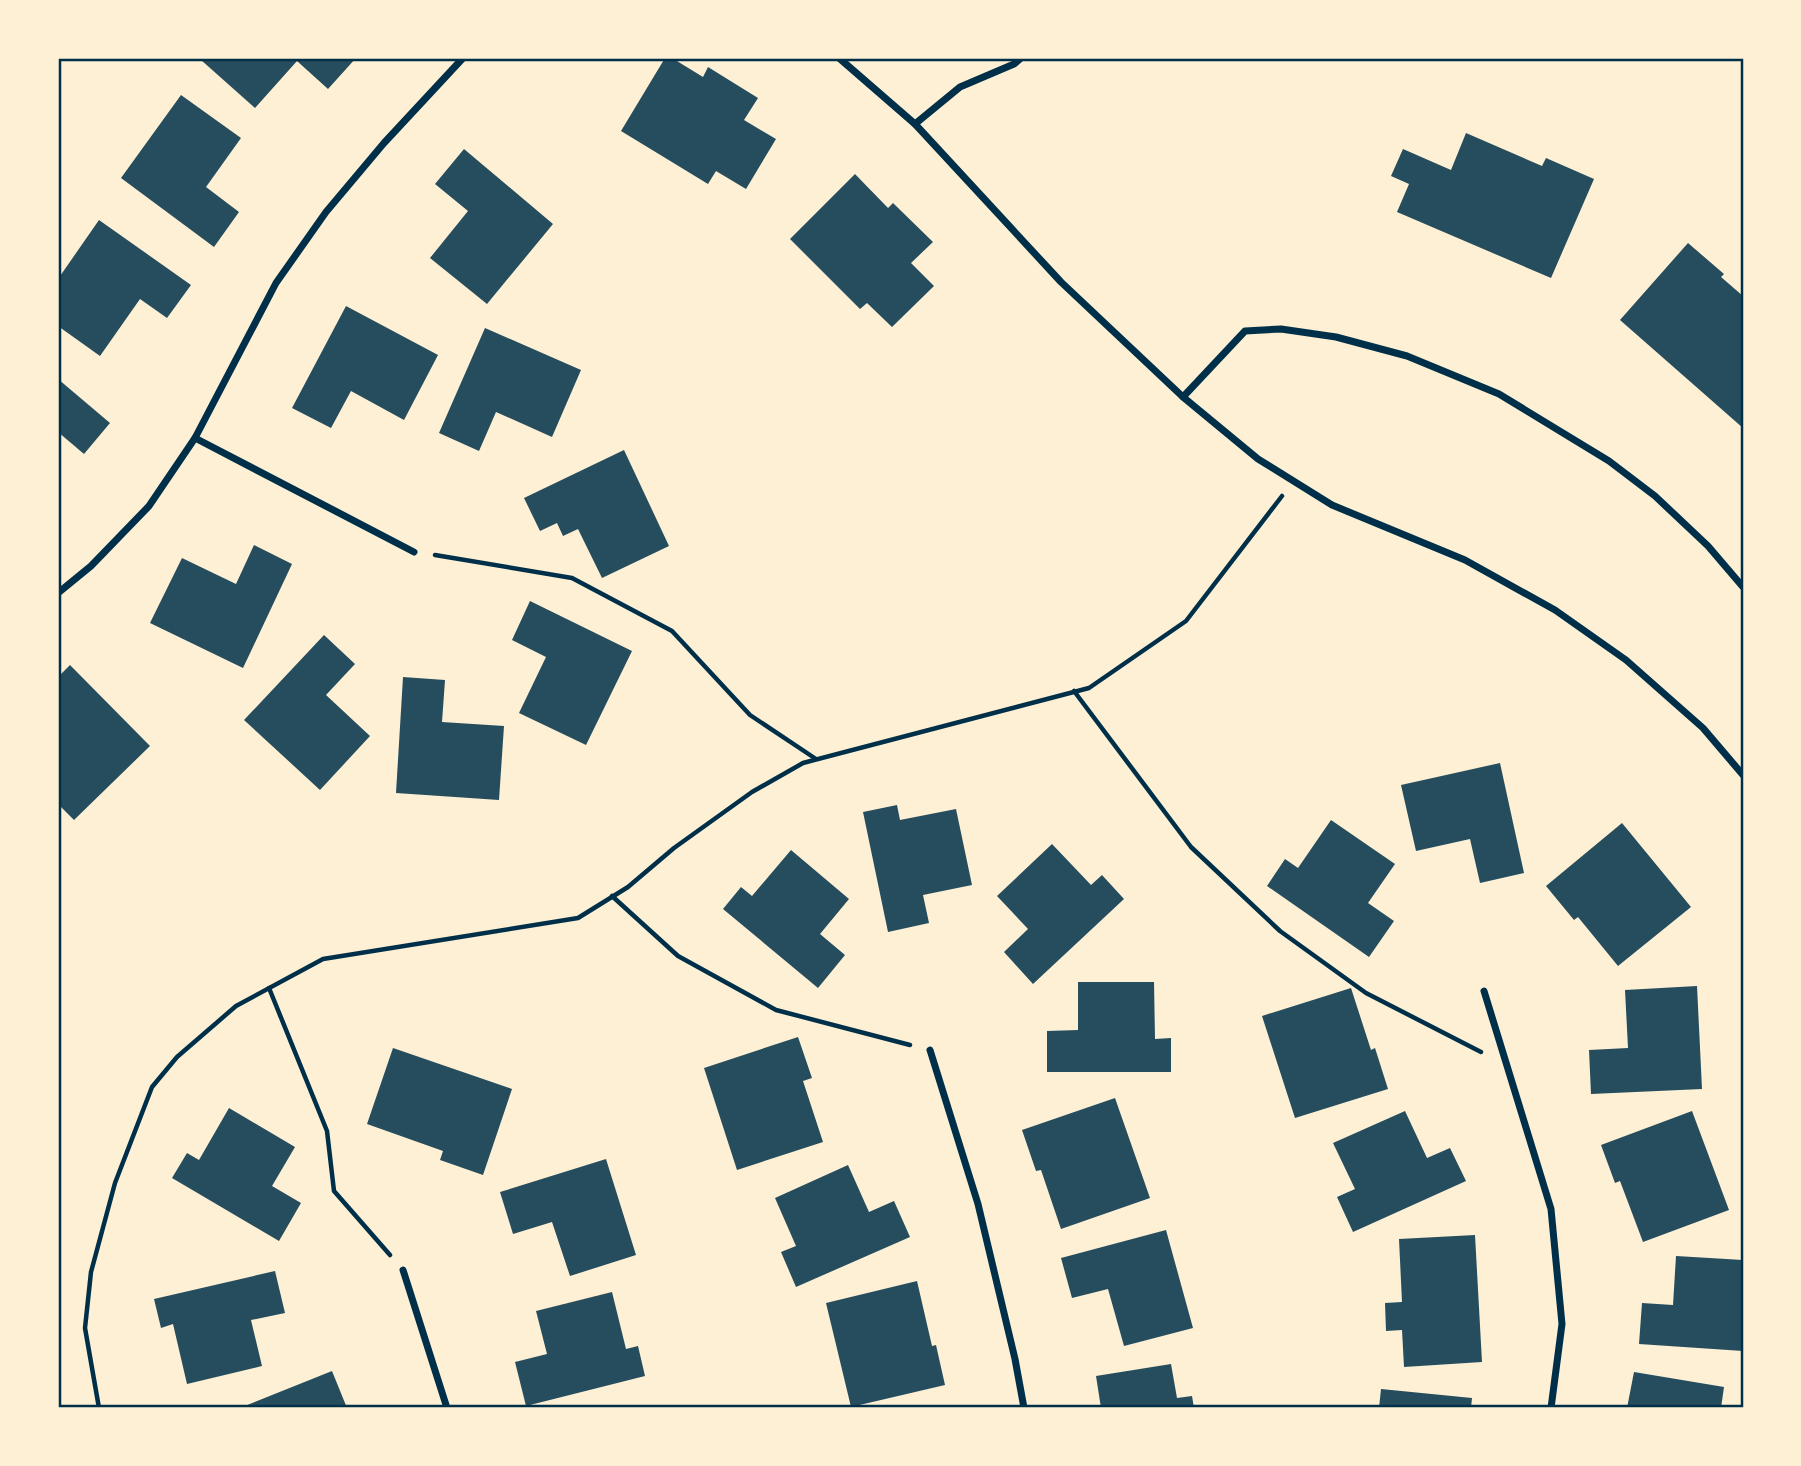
<svg xmlns="http://www.w3.org/2000/svg" width="1801" height="1466" font-family="Cabin,sans-serif">
<style>
.building{fill:#264d5e}
.lines{fill:none;stroke-linecap:round;stroke-linejoin:round}
.path{stroke:#003049;stroke-width:4.5}
.minor{stroke:#003049;stroke-width:7}
.neatline{fill:none;stroke:#003049;stroke-width:2.5}
</style>
<rect width="100%" height="100%" fill="#fdf0d5"/>
<g class="building">
<polygon points="203,58 356,58 328,89 297,61 255,108 201,60"/>
<polygon points="665,58 672,58 703,77 708,67 758,98 744,120 776,139 746,189 716,171 708,184 621,131"/>
<polygon points="181,95 241,138 206,187 239,212 214,247 121,178"/>
<polygon points="1466,133 1542,166 1546,158 1594,179 1551,278 1397,212 1409,184 1391,176 1403,149 1451,170"/>
<polygon points="464,149 553,224 487,304 430,258 468,211 435,184"/>
<polygon points="855,174 888,208 893,203 933,242 911,263 934,286 892,327 867,303 860,309 790,239"/>
<polygon points="99,220 191,285 167,318 140,299 100,356 58,326 58,279"/>
<polygon points="1688,243 1724,274 1721,277 1743,296 1743,428 1620,320"/>
<polygon points="346,306 438,355 404,420 351,391 331,428 292,408"/>
<polygon points="485,328 581,370 552,437 496,412 479,451 439,433"/>
<polygon points="58,379 110,423 84,454 58,432"/>
<polygon points="624,450 669,546 602,578 578,529 563,536 557,523 540,531 524,498"/>
<polygon points="254,545 292,564 243,668 150,623 182,558 236,584"/>
<polygon points="530,601 632,651 586,745 519,713 546,657 512,640"/>
<polygon points="324,635 355,664 326,695 370,736 320,790 244,720"/>
<polygon points="70,665 150,746 74,820 58,804 58,735 61,732 58,729 58,677"/>
<polygon points="403,677 445,680 442,722 504,726 499,800 396,793"/>
<polygon points="1500,763 1524,873 1480,883 1470,839 1416,851 1401,785"/>
<polygon points="897,805 900,820 956,809 972,885 923,895 929,923 888,932 863,812"/>
<polygon points="1331,820 1395,864 1368,903 1394,921 1369,957 1267,886 1285,859 1298,868"/>
<polygon points="1622,823 1691,907 1618,966 1578,917 1574,920 1546,886"/>
<polygon points="1052,844 1091,885 1102,875 1124,899 1033,984 1004,952 1028,929 997,896"/>
<polygon points="791,850 849,899 820,934 845,955 818,988 723,909 741,887 752,896"/>
<polygon points="1078,982 1154,982 1155,1039 1171,1038 1171,1072 1047,1072 1047,1031 1078,1030"/>
<polygon points="1697,986 1702,1089 1591,1094 1589,1050 1628,1048 1625,990"/>
<polygon points="1351,988 1371,1050 1375,1048 1388,1089 1295,1118 1262,1016"/>
<polygon points="798,1037 812,1078 803,1081 823,1142 737,1170 704,1068"/>
<polygon points="393,1048 512,1089 483,1175 440,1160 443,1151 367,1124"/>
<polygon points="1115,1098 1150,1198 1061,1229 1041,1170 1036,1171 1022,1130"/>
<polygon points="229,1108 295,1147 272,1186 301,1203 279,1241 172,1178 187,1153 199,1160"/>
<polygon points="1405,1111 1427,1158 1450,1148 1466,1181 1353,1232 1337,1197 1355,1189 1333,1143"/>
<polygon points="1692,1111 1729,1210 1643,1242 1620,1181 1615,1183 1601,1145"/>
<polygon points="606,1159 636,1255 570,1276 552,1222 513,1234 500,1192"/>
<polygon points="848,1165 869,1212 894,1201 910,1237 796,1287 781,1252 796,1246 775,1198"/>
<polygon points="1166,1230 1193,1328 1124,1346 1108,1289 1072,1298 1061,1258"/>
<polygon points="1475,1235 1482,1362 1404,1367 1402,1330 1386,1331 1385,1303 1402,1302 1399,1239"/>
<polygon points="1676,1256 1743,1260 1743,1351 1639,1344 1642,1303 1673,1305"/>
<polygon points="275,1271 285,1313 251,1320 262,1366 187,1384 173,1324 161,1328 154,1299"/>
<polygon points="917,1281 932,1346 936,1345 945,1385 851,1407 826,1303"/>
<polygon points="612,1292 626,1349 638,1346 645,1376 526,1406 515,1362 547,1354 536,1311"/>
<polygon points="1171,1364 1177,1398 1192,1396 1194,1408 1101,1408 1096,1376"/>
<polygon points="332,1371 347,1408 240,1408"/>
<polygon points="1634,1372 1724,1387 1721,1408 1627,1408"/>
<polygon points="1381,1389 1472,1398 1471,1408 1379,1408"/>
</g>
<g class="lines">
<g class="path">
<polyline points="435,555 572,578 672,631 750,715 816,759"/>
<polyline points="1074,691 1191,847 1280,931 1366,993 1481,1052"/>
<polyline points="612,896 678,956 776,1010 910,1045"/>
<polyline points="269,988 327,1131 334,1191 390,1255"/>
<polyline points="99,1408 85,1328 91,1272 115,1183 152,1087 177,1057 236,1006 323,959 578,918 628,887 674,848 752,792 803,763 1089,688 1186,621 1282,496"/>
</g>
<g class="minor">
<polyline points="839,58 915,124 1061,282 1183,397 1258,459 1332,505 1465,560 1555,610 1626,660 1703,728 1743,775"/>
<polyline points="915,124 960,87 1014,64 1021,58"/>
<polyline points="1183,397 1245,331 1281,329 1336,337 1407,356 1499,394 1609,461 1655,496 1708,546 1743,587"/>
<polyline points="195,438 414,552"/>
<polyline points="58,593 91,566 149,506 195,438 276,283 326,212 384,143 463,58"/>
<polyline points="1484,991 1551,1209 1562,1324 1551,1408"/>
<polyline points="930,1050 978,1204 1015,1359 1024,1408"/>
<polyline points="403,1270 447,1408"/>
</g>
</g>
<rect width="1801" height="1466" fill="none" stroke="#fdf0d5" stroke-width="119"/>
<rect x="60" y="60" width="1682" height="1346" class="neatline"/>
</svg>
